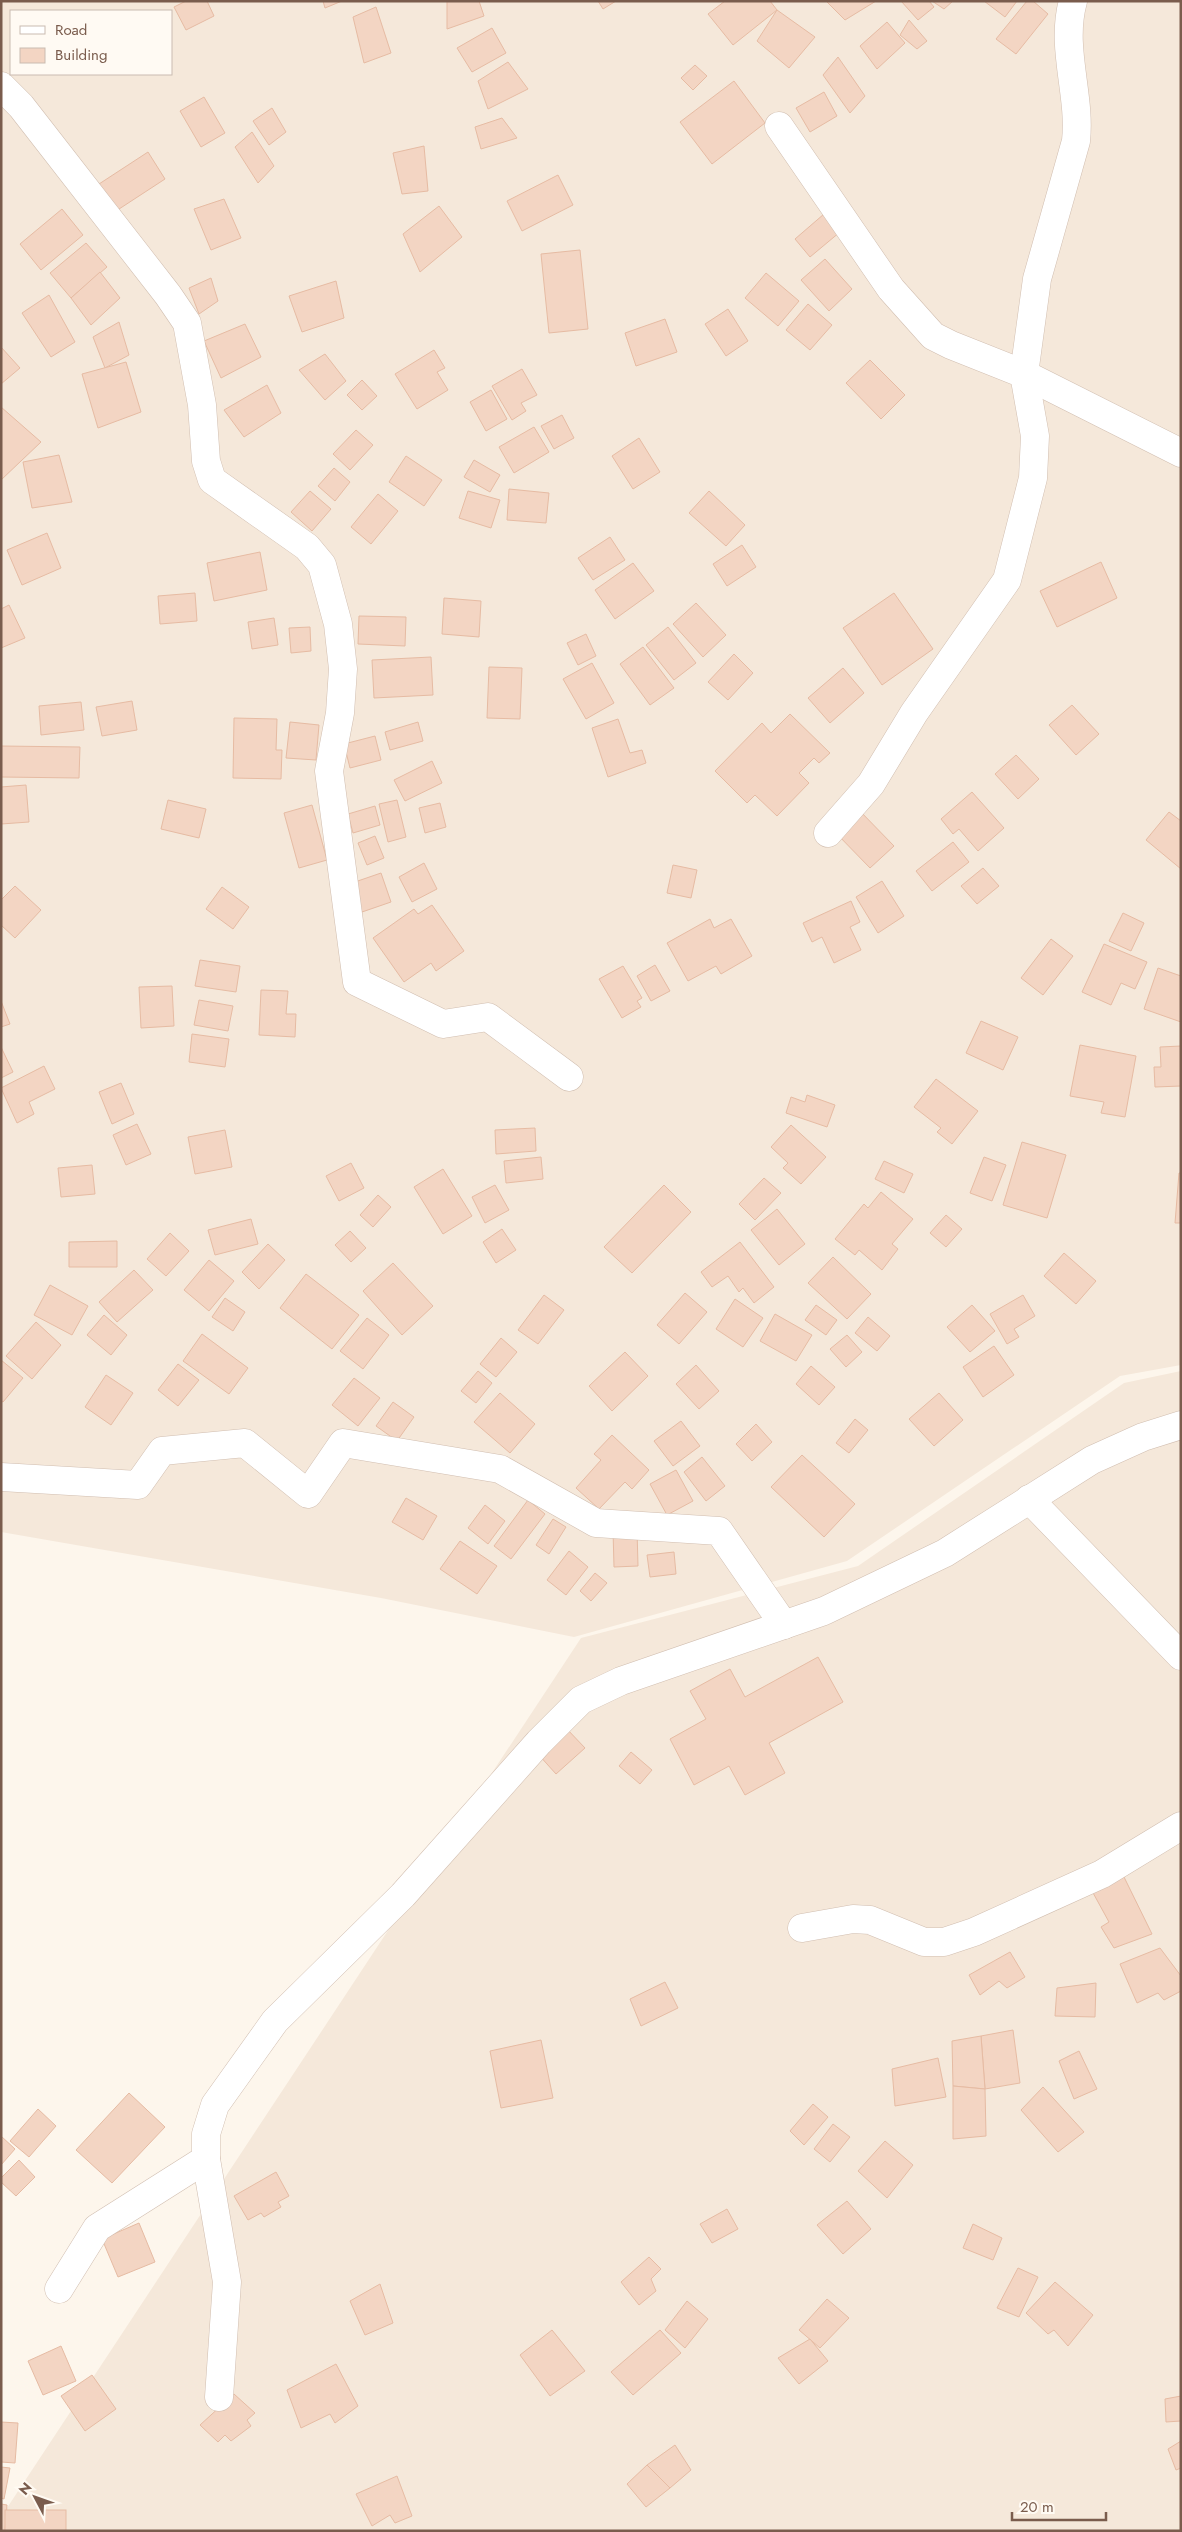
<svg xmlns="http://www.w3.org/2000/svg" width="1182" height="2532" font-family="Jost,sans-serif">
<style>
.residential{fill:#f5e8da;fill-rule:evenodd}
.building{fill:#f3d5c3;stroke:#e6bba3}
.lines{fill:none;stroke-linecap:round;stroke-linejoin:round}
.minor-casing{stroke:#d1beb0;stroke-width:29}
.minor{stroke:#fff;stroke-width:28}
</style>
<rect width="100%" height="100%" fill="#fdf6ec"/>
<g class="residential">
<path d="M1 1H1181V1365L1120 1376 847 1561 574 1637 381 1598 1 1532ZM11 11H171V74H11Z"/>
<polygon points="1181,1371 1181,2531 1,2531 1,2517 581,1638 858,1566 1124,1383"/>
</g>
<g class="building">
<polygon points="186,1 207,1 214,16 186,30 174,7"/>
<polygon points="323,1 342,1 325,8"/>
<polygon points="447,1 479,1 484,16 447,29"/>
<polygon points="598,1 616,1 603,9"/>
<polygon points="725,1 770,1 777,10 733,45 708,14"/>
<polygon points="826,1 876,1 845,20"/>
<polygon points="901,1 929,1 934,7 918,20"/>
<polygon points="932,1 953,1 944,9"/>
<polygon points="984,1 1017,1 1005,17"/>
<polygon points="1027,1 1033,1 1048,14 1016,54 996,39"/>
<polygon points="376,7 391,53 364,63 353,17"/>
<polygon points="777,10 815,37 789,68 757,41"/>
<polygon points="909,20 927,41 917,49 900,35"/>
<polygon points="887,22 905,43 877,69 860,46"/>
<polygon points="492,28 506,53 472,72 457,48"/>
<polygon points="838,57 865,96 850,113 823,75"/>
<polygon points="508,62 528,89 488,109 478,81"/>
<polygon points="695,65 707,76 693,90 681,78"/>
<polygon points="734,81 765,123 712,164 680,122"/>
<polygon points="824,92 837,116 810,132 796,108"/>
<polygon points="204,97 225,133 201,147 180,111"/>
<polygon points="272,108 286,132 269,145 253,121"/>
<polygon points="502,118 517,138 481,149 475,127"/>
<polygon points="252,132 274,166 258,183 235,147"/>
<polygon points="424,146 428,191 402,194 393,153"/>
<polygon points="148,152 165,179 116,211 99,184"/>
<polygon points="558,175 573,205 522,231 507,201"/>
<polygon points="224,199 241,238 211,250 194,209"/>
<polygon points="439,206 462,237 420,272 403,234"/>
<polygon points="62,209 83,235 41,270 20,244"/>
<polygon points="824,214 840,232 810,257 795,239"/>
<polygon points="86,243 107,267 71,298 50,273"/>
<polygon points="580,250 588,329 549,333 541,254"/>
<polygon points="825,259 852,289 829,311 801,280"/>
<polygon points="100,272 120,298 91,325 71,298"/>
<polygon points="766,273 799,301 778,326 745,298"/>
<polygon points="211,278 218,301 199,314 189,288"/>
<polygon points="336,281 344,318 302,332 289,296"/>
<polygon points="49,295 75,342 51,357 22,313"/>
<polygon points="808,304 832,325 810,350 786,330"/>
<polygon points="728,309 748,341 726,356 705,324"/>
<polygon points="665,319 677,352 636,366 625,333"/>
<polygon points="119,322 129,355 105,368 93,337"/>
<polygon points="245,324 261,357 221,378 204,341"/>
<polygon points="1,347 20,368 1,384"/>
<polygon points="434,350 445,368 437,372 448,390 417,409 395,374"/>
<polygon points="325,354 346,381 325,400 299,370"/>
<polygon points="870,360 905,395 881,419 846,383"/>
<polygon points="126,362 141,412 98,428 82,374"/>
<polygon points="522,369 537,395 521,403 526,411 512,420 492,386"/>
<polygon points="362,380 377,396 362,410 347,395"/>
<polygon points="267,385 281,413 244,437 224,410"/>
<polygon points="491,390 507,419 486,431 470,402"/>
<polygon points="1,407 41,442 1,480"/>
<polygon points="562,415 574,438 554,449 541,426"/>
<polygon points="534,427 549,452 514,473 499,447"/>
<polygon points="356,430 373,445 350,470 333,454"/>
<polygon points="639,438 660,472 633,489 612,456"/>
<polygon points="59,455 72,502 32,508 23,462"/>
<polygon points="406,456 442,480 424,506 389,482"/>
<polygon points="474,460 500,475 490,492 464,477"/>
<polygon points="334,468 350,482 335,501 318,486"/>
<polygon points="509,489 549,493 546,523 507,520"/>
<polygon points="310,491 331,509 312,531 291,512"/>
<polygon points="468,491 500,500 491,528 459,518"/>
<polygon points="709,491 745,525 726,546 689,513"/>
<polygon points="378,494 398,511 371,544 351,527"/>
<polygon points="47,533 61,568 22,585 7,550"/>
<polygon points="610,537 625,560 593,580 578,558"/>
<polygon points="742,545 756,567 727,586 713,564"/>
<polygon points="260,552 267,590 214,601 207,563"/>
<polygon points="1101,562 1117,598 1057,627 1040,591"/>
<polygon points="633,563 654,591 615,619 595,590"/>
<polygon points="195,593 197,621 160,624 158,596"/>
<polygon points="894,593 933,649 882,685 843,628"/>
<polygon points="444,598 481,601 479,637 442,634"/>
<polygon points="696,603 726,635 703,657 673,624"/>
<polygon points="9,605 25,638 1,648 1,609"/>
<polygon points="359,616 406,617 405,646 358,644"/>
<polygon points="274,618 278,645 252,649 248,622"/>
<polygon points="310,627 311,651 291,653 289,628"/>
<polygon points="668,627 696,663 674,680 646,645"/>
<polygon points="586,634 596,656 578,665 567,643"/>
<polygon points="643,647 674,688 650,705 620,664"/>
<polygon points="734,654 753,673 728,700 708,682"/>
<polygon points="431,657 433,695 374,698 372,660"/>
<polygon points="592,663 614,703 586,719 563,679"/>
<polygon points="489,667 522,668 520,719 487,718"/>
<polygon points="843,668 864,693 830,723 808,698"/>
<polygon points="132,701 137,730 102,736 96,707"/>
<polygon points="81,702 84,730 41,735 39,706"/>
<polygon points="1072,705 1099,734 1076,755 1049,725"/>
<polygon points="790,714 830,753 819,763 814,758 799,773 809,783 777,816 755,795 747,803 715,771 762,723 771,733"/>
<polygon points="234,718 277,719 276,750 282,750 281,779 233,778"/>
<polygon points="618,719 630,753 642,750 646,763 608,777 592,728"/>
<polygon points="290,722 319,725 316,760 286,758"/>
<polygon points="418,722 423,741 390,750 385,732"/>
<polygon points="375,736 381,760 350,768 344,744"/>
<polygon points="1,746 80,747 79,778 1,777"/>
<polygon points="1016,755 1039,779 1018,799 995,774"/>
<polygon points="432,761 442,783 405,801 394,780"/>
<polygon points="26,785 29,822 1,824 1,787"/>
<polygon points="972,792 1004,828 978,851 959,829 953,834 941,819"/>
<polygon points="168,800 206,809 199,838 161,829"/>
<polygon points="397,800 406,837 388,842 379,804"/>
<polygon points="440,803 446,827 425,833 419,808"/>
<polygon points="312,805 327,860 299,868 284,813"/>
<polygon points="375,806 380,825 353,833 348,814"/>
<polygon points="857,808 894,846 870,868 834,831"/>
<polygon points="1169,812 1181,821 1181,869 1146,840"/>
<polygon points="375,836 384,858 367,865 358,843"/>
<polygon points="953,842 969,862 932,891 916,871"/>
<polygon points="424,863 437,889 412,902 399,877"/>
<polygon points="673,865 697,870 691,898 667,893"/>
<polygon points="983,868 999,886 977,904 961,886"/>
<polygon points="381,873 391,902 362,912 352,883"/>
<polygon points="882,881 904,916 878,933 856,897"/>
<polygon points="15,886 41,910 15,938 1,925 1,900"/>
<polygon points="222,887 249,907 233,929 206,909"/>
<polygon points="851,901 860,922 850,927 861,950 834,963 822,937 812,942 803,923"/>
<polygon points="432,905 464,951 436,971 431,963 404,982 373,938 414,909 418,914"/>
<polygon points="1123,913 1144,923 1131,951 1109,941"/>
<polygon points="710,919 714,928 731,919 752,956 721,974 716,966 688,981 667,943"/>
<polygon points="1051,939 1073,956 1043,995 1021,978"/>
<polygon points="1104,944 1147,962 1135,989 1121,983 1111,1005 1082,992"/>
<polygon points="200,960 240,966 236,992 195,986"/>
<polygon points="655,965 670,991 651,1001 637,976"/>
<polygon points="623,966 642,998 637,1001 641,1007 622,1018 599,979"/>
<polygon points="1158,968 1181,976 1181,1022 1144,1009"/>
<polygon points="172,986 174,1026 141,1028 139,987"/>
<polygon points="261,990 288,991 286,1014 296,1014 295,1037 259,1035"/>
<polygon points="199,1000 233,1006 228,1031 194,1025"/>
<polygon points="1,1001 10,1024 1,1027"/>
<polygon points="981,1021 1018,1037 1003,1070 966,1053"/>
<polygon points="192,1034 229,1039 225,1067 189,1062"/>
<polygon points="1080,1045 1136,1056 1125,1117 1101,1113 1104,1102 1070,1096"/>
<polygon points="1181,1046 1181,1086 1155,1087 1154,1067 1161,1067 1160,1047"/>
<polygon points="1,1047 13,1072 1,1078"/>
<polygon points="44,1066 55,1089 29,1102 34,1114 17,1123 1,1088"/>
<polygon points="936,1079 978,1111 952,1144 937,1132 941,1128 914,1107"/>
<polygon points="121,1083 134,1114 112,1124 99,1092"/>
<polygon points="807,1095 835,1105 827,1127 786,1113 791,1097 805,1102"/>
<polygon points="137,1124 151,1154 126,1165 113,1135"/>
<polygon points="791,1125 826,1157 801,1184 783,1168 788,1163 771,1147"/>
<polygon points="535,1128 536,1151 496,1154 495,1130"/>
<polygon points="225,1130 232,1167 195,1174 188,1137"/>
<polygon points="1022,1142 1066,1155 1047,1218 1003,1205"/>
<polygon points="541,1157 543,1179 506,1183 504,1161"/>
<polygon points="984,1157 1006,1165 992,1201 970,1193"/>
<polygon points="884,1161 913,1174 904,1193 875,1179"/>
<polygon points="351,1163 364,1188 339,1201 326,1176"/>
<polygon points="92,1165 95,1194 61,1197 58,1168"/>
<polygon points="443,1169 472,1216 443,1234 414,1187"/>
<polygon points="1179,1173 1181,1173 1181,1223 1175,1223"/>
<polygon points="764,1178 781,1193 755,1220 739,1204"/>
<polygon points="495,1185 509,1210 485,1223 472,1197"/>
<polygon points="664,1185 691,1212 632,1273 604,1247"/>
<polygon points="881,1192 913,1219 892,1244 898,1249 882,1270 859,1250 855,1255 835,1239 864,1204 868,1208"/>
<polygon points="378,1195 391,1207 373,1227 360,1215"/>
<polygon points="777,1209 805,1244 779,1265 751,1230"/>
<polygon points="946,1215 962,1229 946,1247 930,1233"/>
<polygon points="251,1219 258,1244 215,1255 208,1230"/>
<polygon points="502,1229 516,1250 496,1263 483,1242"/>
<polygon points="350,1231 366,1248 351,1262 335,1245"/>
<polygon points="170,1233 189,1251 166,1276 147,1259"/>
<polygon points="117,1241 117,1267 69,1267 69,1242"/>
<polygon points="740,1242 774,1287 754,1303 743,1288 739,1292 728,1276 712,1287 701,1272"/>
<polygon points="268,1244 285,1260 259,1289 242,1272"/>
<polygon points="1064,1253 1096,1281 1076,1304 1044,1276"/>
<polygon points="833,1257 871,1294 847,1319 808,1283"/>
<polygon points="209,1260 234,1281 209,1311 184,1290"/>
<polygon points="393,1263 433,1306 402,1335 363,1291"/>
<polygon points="134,1270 153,1290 117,1322 99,1302"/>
<polygon points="306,1274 359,1315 332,1349 280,1308"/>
<polygon points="50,1285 88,1306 72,1335 34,1315"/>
<polygon points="685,1293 707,1312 679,1344 657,1325"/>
<polygon points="544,1295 564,1310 538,1344 518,1330"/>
<polygon points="1023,1295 1035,1316 1014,1329 1019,1337 1007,1344 990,1314"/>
<polygon points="225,1298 245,1312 233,1331 212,1317"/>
<polygon points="735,1299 763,1318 743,1347 716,1329"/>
<polygon points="816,1305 837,1320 826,1335 805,1320"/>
<polygon points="972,1305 995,1331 970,1352 947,1327"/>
<polygon points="775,1314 812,1335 796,1361 760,1341"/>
<polygon points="104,1315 127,1335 111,1355 87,1335"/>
<polygon points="868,1317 890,1336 877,1351 855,1333"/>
<polygon points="367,1318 389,1335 363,1369 340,1351"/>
<polygon points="36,1322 61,1345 32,1379 6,1356"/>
<polygon points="202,1334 248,1368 229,1394 183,1361"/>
<polygon points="847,1335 862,1352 846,1367 830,1349"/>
<polygon points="501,1338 517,1352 496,1377 480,1364"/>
<polygon points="994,1346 1014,1375 983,1397 963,1367"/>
<polygon points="625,1352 648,1376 612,1411 589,1386"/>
<polygon points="1,1360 23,1378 3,1402 1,1401"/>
<polygon points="178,1364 199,1380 178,1406 158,1390"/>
<polygon points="696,1365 719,1391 699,1409 676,1384"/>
<polygon points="811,1366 835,1387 819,1405 796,1384"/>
<polygon points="478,1371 492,1383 476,1403 461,1391"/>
<polygon points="106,1375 133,1393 111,1425 85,1407"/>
<polygon points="354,1378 380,1398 358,1426 332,1405"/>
<polygon points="500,1393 535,1424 510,1453 474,1422"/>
<polygon points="939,1393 963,1420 934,1446 909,1419"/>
<polygon points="393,1402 414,1417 397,1441 376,1426"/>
<polygon points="855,1419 868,1430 849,1453 836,1443"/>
<polygon points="681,1421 700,1446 673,1466 654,1441"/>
<polygon points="756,1424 772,1442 752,1461 736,1444"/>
<polygon points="612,1435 649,1470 632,1489 625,1482 599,1509 576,1488 601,1460 594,1454"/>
<polygon points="802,1455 855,1504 824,1537 771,1487"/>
<polygon points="702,1457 725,1486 706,1501 684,1472"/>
<polygon points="676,1470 693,1501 667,1515 650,1484"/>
<polygon points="406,1498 437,1516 423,1540 392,1522"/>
<polygon points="528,1500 545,1514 511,1559 494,1546"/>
<polygon points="485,1505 505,1521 488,1544 468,1528"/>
<polygon points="553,1519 566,1527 549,1554 536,1545"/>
<polygon points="637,1529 638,1566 614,1567 613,1530"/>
<polygon points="460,1541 497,1566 477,1594 440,1569"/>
<polygon points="569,1551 588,1567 566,1595 547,1580"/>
<polygon points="674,1552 676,1574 650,1577 647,1555"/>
<polygon points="595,1573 607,1583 591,1601 580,1591"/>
<polygon points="818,1657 843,1702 769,1743 785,1773 745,1795 729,1766 694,1785 670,1739 706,1719 690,1691 730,1669 745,1697"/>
<polygon points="566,1728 585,1748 556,1774 538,1754"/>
<polygon points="631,1752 652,1770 640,1784 619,1766"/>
<polygon points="1124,1877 1152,1934 1114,1948 1101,1927 1109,1922 1092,1891"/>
<polygon points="1160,1948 1181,1976 1181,1991 1164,2000 1158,1993 1137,2003 1120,1964"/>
<polygon points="1010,1952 1025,1977 1007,1988 999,1981 980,1995 969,1975"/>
<polygon points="665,1982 678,2008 641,2026 630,1999"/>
<polygon points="1096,1983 1095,2017 1055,2016 1057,1988"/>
<polygon points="1013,2030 1020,2083 985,2089 981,2036"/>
<polygon points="981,2036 985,2089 953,2086 952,2041"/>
<polygon points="541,2040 553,2098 501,2108 490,2051"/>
<polygon points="1079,2051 1097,2089 1074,2099 1059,2061"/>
<polygon points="938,2058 946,2097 895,2106 892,2069"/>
<polygon points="953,2086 985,2089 986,2136 953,2139"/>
<polygon points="1043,2087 1084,2132 1058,2152 1021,2110"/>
<polygon points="129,2093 165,2127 112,2183 76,2150"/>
<polygon points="813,2104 828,2117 804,2145 790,2131"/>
<polygon points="38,2109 56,2126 29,2157 10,2141"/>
<polygon points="833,2124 850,2137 830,2162 814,2149"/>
<polygon points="1,2136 15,2149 1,2165"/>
<polygon points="885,2141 913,2165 887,2198 858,2171"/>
<polygon points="19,2160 35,2177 16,2196 1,2182 1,2178"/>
<polygon points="276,2172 289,2196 278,2202 281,2207 264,2217 261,2213 248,2220 234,2196"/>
<polygon points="847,2201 871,2229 843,2254 817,2225"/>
<polygon points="727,2209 738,2229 712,2243 700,2224"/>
<polygon points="139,2223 155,2262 118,2277 102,2239"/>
<polygon points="973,2224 1002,2238 993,2260 963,2248"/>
<polygon points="649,2257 661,2269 651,2279 656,2291 639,2305 621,2282"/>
<polygon points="1018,2268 1038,2277 1019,2317 997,2308"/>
<polygon points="1055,2282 1093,2315 1068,2346 1054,2330 1048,2334 1026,2313"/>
<polygon points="380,2284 393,2323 365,2335 350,2301"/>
<polygon points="827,2299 849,2318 820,2348 799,2330"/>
<polygon points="687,2301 708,2319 685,2348 665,2330"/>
<polygon points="552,2330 585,2371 550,2396 520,2355"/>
<polygon points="660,2330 681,2353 633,2395 611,2372"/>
<polygon points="810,2339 828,2361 799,2384 778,2358"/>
<polygon points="61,2346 76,2381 43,2395 28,2361"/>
<polygon points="336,2364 358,2406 335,2423 330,2414 301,2428 287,2390"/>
<polygon points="92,2375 116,2409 85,2431 61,2396"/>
<polygon points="234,2394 255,2413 247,2420 251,2426 231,2441 225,2435 218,2442 200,2425"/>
<polygon points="1181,2396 1181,2421 1166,2422 1165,2399"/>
<polygon points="1,2422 18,2423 15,2463 1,2462"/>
<polygon points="1181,2441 1181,2468 1176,2470 1168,2449"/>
<polygon points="675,2445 691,2470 670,2488 647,2465"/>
<polygon points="647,2465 670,2488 646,2507 627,2484"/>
<polygon points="1,2467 10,2468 4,2499 1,2498"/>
<polygon points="397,2476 412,2516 395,2523 390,2515 372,2526 356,2494"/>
<polygon points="1,2504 7,2505 5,2531 1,2531"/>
<rect x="5" y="2510" width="61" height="21"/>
</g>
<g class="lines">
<defs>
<g id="minor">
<polyline points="1,86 21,106 168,295 187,323 202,405 206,461 212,480 307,547 322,565 338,624 343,669 340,713 329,771 357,982 443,1024 488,1017 569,1077"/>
<polyline points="779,126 891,289 933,336 951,345 1024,374 1181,453"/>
<path d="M828 833 871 784 914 713 1007 580 1033 478 1035 436 1024 374 1037 279 1076 141C1081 94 1060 48 1073 1"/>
<polyline points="1,1477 138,1485 162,1451 245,1443 308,1494 343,1443 500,1469 596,1523 719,1531 784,1625"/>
<polyline points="1029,1499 1181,1656"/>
<polyline points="802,1928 853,1919 870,1920 924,1942 944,1942 974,1932 1102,1874 1181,1826"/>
<polyline points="59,2289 97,2228 206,2159"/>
<polyline points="219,2397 227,2282 206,2159 206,2134 215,2105 275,2021 403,1895 539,1742 581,1700 621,1681 824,1611 945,1553 1092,1460 1143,1437 1181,1425"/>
</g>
</defs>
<use href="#minor" class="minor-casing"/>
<use href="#minor" class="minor"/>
</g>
<rect width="1182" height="2532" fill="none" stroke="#7a5c4d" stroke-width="5"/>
<rect x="10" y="10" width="162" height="65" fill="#fffaf3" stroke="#cabbb1"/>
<rect x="20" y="26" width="25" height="8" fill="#ffffff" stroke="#cabbb1"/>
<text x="55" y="35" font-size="15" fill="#7a5c4d">Road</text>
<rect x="20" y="48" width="25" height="15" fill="#f3d5c3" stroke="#cabbb1"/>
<text x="55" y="60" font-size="15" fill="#7a5c4d">Building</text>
<g transform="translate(35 2497) rotate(311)" stroke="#fffaf3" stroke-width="4" paint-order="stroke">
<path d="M0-4L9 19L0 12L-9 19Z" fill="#7a5c4d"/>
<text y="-8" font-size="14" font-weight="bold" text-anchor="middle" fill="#7a5c4d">N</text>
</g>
<path d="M1012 2512v8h94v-8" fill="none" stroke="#7a5c4d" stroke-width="2.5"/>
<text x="1020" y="2512" font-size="15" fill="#7a5c4d" stroke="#fffaf3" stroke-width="4" paint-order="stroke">20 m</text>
</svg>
